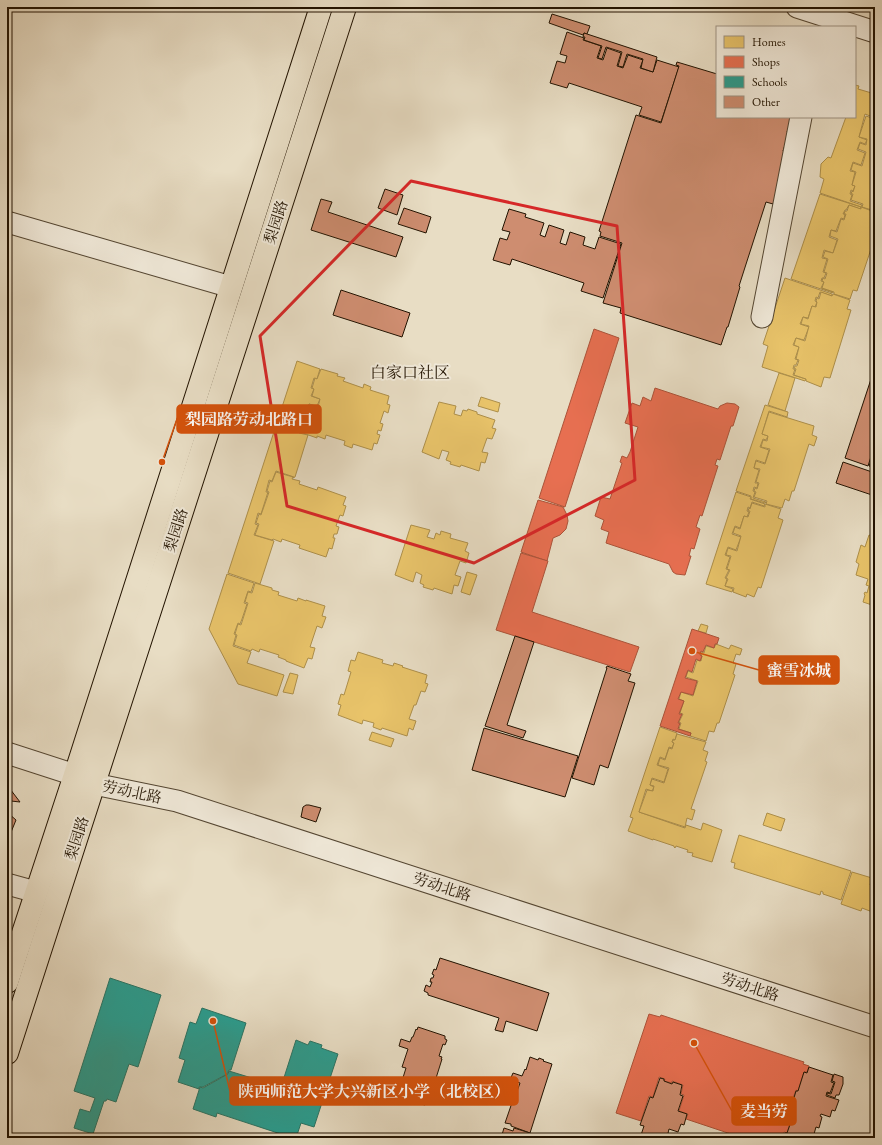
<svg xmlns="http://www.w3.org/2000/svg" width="882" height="1145" font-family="'EB Garamond','Noto Serif SC',serif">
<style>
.homes{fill:#e9c46a;stroke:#ad8f4a}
.shops{fill:#e76f51;stroke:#ac5339}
.schools{fill:#2a9d8f;stroke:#287464}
.building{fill:#ce8d70;stroke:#221301}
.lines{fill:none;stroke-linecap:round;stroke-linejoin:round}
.minor-casing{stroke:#544632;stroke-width:23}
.major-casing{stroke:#221301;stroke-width:24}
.minor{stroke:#f0e9d9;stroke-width:21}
.major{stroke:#e8ddc4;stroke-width:22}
.marked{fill:none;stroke:#d62828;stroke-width:3;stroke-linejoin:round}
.labels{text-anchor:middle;stroke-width:4;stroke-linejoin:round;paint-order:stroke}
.street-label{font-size:15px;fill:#221301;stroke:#f0e9d9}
.neighbourhood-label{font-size:16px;fill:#221301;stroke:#f0e9d9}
.leader{fill:none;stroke:#d4520b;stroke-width:1.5}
.callout-dot{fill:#d4520b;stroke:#f0e9d9;stroke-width:1.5}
.callout{fill:#d4520b;stroke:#d4520b;stroke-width:1.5}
.callout-label{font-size:16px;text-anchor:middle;font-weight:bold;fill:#fff}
</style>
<rect width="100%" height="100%" fill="#e8ddc4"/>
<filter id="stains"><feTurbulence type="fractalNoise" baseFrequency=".005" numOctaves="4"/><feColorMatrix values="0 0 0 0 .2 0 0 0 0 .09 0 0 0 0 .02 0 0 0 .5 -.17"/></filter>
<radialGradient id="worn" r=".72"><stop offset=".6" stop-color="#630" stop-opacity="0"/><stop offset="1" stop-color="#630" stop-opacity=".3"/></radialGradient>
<g class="homes">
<polygon points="855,85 859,86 858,89 875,94 875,118 865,114 859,137 867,140 865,144 860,142 857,150 865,153 861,165 853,162 850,171 855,172 852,185 855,186 853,191 851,190 850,194 852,195 850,201 862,205 861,207 820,193 824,179 820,177 821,164 828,157 831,158 846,117 855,117"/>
<polygon points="866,116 875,119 875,211 862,207 863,204 851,200 853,194 851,194 852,191 853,192 855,186 852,185 856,172 851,170 853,163 862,166 866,152 858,149 860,143 866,145 867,139 859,137"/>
<polygon points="820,194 861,207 860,209 849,205 846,210 845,210 843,214 845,214 844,219 841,218 836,231 831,230 829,237 837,240 833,253 824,250 822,258 827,259 823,272 826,273 824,278 822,278 821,281 824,282 821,288 833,292 833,293 791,279"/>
<polygon points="849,205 861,209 861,207 875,212 875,237 857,291 853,290 850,299 834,294 834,292 822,288 824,282 822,281 823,278 825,279 827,273 824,272 828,259 823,257 825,251 833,253 838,239 830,236 831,230 837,232 841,219 844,220 846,214 844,214 845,211 847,211"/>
<polygon points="785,278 832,294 832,296 820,292 818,298 816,297 815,301 817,302 815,307 812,306 808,318 803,317 800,324 809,327 804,340 796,338 793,345 799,347 795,359 798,360 796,365 794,365 793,369 795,369 793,375 806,379 805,381 762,367 768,346 763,344"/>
<polygon points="821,292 832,296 833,294 850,300 847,309 851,310 830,378 824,377 821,387 806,381 806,379 794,375 796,369 794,368 795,366 797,366 799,360 796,359 799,347 794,345 796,338 805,341 809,326 801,324 803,317 808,319 812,306 816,307 817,302 816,301 817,298 819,299"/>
<polygon points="297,361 320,369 317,379 314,378 311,388 314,389 311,396 320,399 317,406 309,404 306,411 303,410 299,421 303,422 299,433 308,435 295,477 293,478 294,477 276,471 272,481 269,480 266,492 268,492 261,514 258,513 255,524 258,525 254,535 274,541 260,584 228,573"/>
<polygon points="321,369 338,374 337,376 345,378 343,381 363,388 364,384 371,387 370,390 389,396 387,404 390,405 388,413 384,411 380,423 383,424 381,431 378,430 377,434 380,435 377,444 374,443 372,450 353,444 352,448 344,445 345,441 326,435 325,439 317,436 317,438 300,432 304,422 300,421 304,411 307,412 309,404 318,407 320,399 312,396 314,389 312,388 315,378 317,379"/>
<polygon points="779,373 795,378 785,411 768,405"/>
<polygon points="481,397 500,403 498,412 478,406"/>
<polygon points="439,402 456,406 454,414 461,416 463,410 467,411 468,409 477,412 477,414 495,420 492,428 496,429 492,439 487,438 482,452 488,453 485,463 481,462 479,471 461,465 460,467 450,464 451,462 446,460 449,452 442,450 439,459 422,452"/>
<polygon points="765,405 788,412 787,417 769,411 762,434 768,436 766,440 763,439 760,447 769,450 765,463 756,460 754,468 759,470 755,483 758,483 757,488 754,487 753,491 755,492 753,498 766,502 765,503 751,499 751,496 736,491"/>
<polygon points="769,412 814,426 812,435 817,437 814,446 809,444 794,491 792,491 789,501 785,499 782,508 766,504 767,501 754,497 756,492 754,491 755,488 757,489 759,483 756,482 760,469 754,468 756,461 765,464 770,449 761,447 763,440 767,441 768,436 762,434"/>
<polygon points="276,472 293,477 292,479 300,481 299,484 317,490 318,487 346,497 343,505 346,506 343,516 340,515 336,526 339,527 337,534 334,534 333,538 335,538 332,549 329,548 326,557 299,548 300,545 282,539 281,542 273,539 272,540 255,535 259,524 256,523 259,514 261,515 269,492 267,491 270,481 272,482"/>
<polygon points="736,492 751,497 750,499 765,504 764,506 752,502 750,508 748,507 747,511 749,512 747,517 744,516 740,528 735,526 732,534 741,537 736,550 728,547 725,555 730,557 726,569 729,570 725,578 727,579 725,586 733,589 732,592 706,584"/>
<polygon points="752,503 765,507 765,504 781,509 778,518 783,520 761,588 758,587 754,597 747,594 746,597 733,592 734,588 725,586 728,579 726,578 730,570 727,569 731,556 726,555 728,548 737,551 741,536 733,533 735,527 740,529 744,516 748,517 750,511 748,511 749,508 750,509"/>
<polygon points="411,525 430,530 427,537 434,539 436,533 440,535 441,531 451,534 450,538 468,543 465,551 469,553 466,563 460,561 455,575 461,577 458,586 454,585 452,594 434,588 433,590 423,587 424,585 420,583 422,575 416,572 413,582 395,575"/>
<polygon points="875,530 875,610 871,609 872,605 863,602 865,595 864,594 865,592 867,593 869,586 866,585 868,579 856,575 859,564 856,562 861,545 865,547 869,535 873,536"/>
<polygon points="467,572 477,575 470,595 461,592"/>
<polygon points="227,574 254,583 251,592 248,591 244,603 247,604 242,619 240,624 238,623 234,634 236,635 233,646 251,652 247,663 284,675 277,696 238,684 209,629"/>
<polygon points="255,583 272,588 272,590 279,592 278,595 297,601 298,598 306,601 306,600 325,606 322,616 326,617 322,628 317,626 310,647 315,648 312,659 308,658 304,668 286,661 286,660 278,657 279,655 260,649 259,652 252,649 251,651 234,645 237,635 235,634 238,624 241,625 248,603 245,602 248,592 252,593"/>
<polygon points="701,624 708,626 706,633 698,631"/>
<polygon points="716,644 729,649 731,645 742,649 740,655 736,654 733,663 736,664 733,674 735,675 719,723 717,723 714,732 709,731 706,741 690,736 691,733 679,729 681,723 679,722 683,714 680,713 684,701 679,699 681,692 693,696 698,681 686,677 688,671 693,673 697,660 701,661 702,656 701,655 702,652 704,653 706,646 714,648"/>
<polygon points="358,652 383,660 382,663 393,666 394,663 403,666 402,667 427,675 425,683 428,684 425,692 421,691 416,705 414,705 409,719 416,721 413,730 409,728 407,736 382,728 381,730 373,727 374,723 363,720 362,724 338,715 341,705 338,704 341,694 344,695 351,672 348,671 351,660 355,661"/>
<polygon points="290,673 298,675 293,694 283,692"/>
<polygon points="660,727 677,733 675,740 673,739 672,742 674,743 672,748 669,747 665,759 660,757 657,765 668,769 664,782 652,778 650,785 654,787 652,791 646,789 639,812 685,828 686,825 701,830 703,823 722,830 712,862 692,856 693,853 687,852 688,850 676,846 675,848 674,847 674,846 653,839 653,840 628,831 633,818 630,817"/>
<polygon points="372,732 394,739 391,747 369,740"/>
<polygon points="677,734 706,742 703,750 708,752 705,761 707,762 691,809 695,810 692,820 687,818 685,827 639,812 647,790 653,791 654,786 650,785 652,779 664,783 669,768 658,765 660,758 665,760 669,748 672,749 674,743 672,742 673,740 675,740"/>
<polygon points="767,813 785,819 781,831 763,825"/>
<polygon points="739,835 851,871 841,900 823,894 823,892 821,891 820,895 734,868 735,863 731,862"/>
<polygon points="852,872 872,878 870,885 875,887 875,913 862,908 861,911 841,904"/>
</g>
<g class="shops">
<polygon points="594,329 619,338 565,507 539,498"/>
<polygon points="655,388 718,409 720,406 727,403 735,404 739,407 733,426 731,426 720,460 717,459 715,465 718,466 702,516 700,515 696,527 700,529 694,549 691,548 689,556 691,556 685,575 676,574 673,572 669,564 606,543 609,532 601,529 604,520 595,516 601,497 610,499 622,463 620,462 622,456 627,458 630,452 638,427 625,423 632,403 640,406 643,397 651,401"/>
<polygon points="538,500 563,507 567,515 568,521 566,529 560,535 553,538 547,561 521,552"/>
<polygon points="521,553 548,561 532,612 639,647 630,672 496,630"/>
<polygon points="692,629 719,638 717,644 715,644 714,648 706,645 703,652 701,651 700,655 702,656 700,661 696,659 692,672 688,670 685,678 697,681 693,695 681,692 678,699 684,701 679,714 682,714 678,723 680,723 678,729 691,733 690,736 660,726"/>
<polygon points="649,1014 660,1017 661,1015 804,1062 803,1064 809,1066 807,1072 804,1072 798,1091 796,1090 792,1101 794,1102 789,1119 791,1120 787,1133 784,1132 782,1138 743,1138 686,1119 688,1114 679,1111 684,1095 681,1094 683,1085 672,1081 672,1083 664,1081 665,1079 659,1077 653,1097 649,1096 641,1121 616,1113"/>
</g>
<g class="schools">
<polygon points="110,978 161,995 138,1067 129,1064 116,1102 107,1099 106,1101 104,1101 93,1134 74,1128 80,1109 90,1112 95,1098 74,1091"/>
<polygon points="202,1008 246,1023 231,1070 229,1070 227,1074 203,1087 199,1087 199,1089 178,1082 185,1060 179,1058 190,1022 196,1024"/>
<polygon points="296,1040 308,1045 310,1041 322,1045 321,1048 338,1054 314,1127 301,1123 296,1138 293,1138 217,1113 216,1117 193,1109 200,1087 203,1088 228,1074 229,1071 281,1087"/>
</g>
<g class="building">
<polygon points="552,14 590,26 587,34 584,33 583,35 549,23"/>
<polygon points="567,32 584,38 583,40 601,46 597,58 603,60 607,48 621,53 617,66 623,68 628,55 643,60 640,68 653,72 657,60 679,67 661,122 639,115 642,107 569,83 567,88 550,83 557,61 565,63 567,56 560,54"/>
<polygon points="584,33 657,57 653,72 641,68 643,59 627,54 623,67 618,66 622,52 606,47 602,59 598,58 602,46 584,40 585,37 583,37"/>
<polygon points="677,62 717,74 717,117 794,117 787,132 789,133 783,151 789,153 773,204 766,202 739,286 740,287 728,327 727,327 721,345 620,313 621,308 603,303 622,243 600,236 601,232 599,231 636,115 661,123 679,66 676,65"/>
<polygon points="385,189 403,195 397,215 378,208"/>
<polygon points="321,199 332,202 328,212 403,237 396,257 311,230"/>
<polygon points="404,208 431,217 426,233 398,224"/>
<polygon points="509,209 526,214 525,217 544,223 540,235 545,237 549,225 564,230 560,243 566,245 570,232 585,237 583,245 595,249 599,237 621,244 603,298 581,291 584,283 512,259 510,265 493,260 500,238 507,240 510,232 502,230"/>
<polygon points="341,290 410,313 402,337 333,315"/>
<polygon points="875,367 875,444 868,466 845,458"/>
<polygon points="875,449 875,468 869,466"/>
<polygon points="843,462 875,473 875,496 836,483"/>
<polygon points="515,636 534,642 507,725 526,731 523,738 485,726"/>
<polygon points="607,666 631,674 628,681 635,683 608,768 600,765 594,785 572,778 607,668 606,668"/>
<polygon points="484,728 578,756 565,797 472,770"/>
<polygon points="7,785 20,802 11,801 8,813 16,820 7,842"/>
<polygon points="306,805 309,805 321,808 316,822 301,817 303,807"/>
<polygon points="440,958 549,993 537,1031 506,1021 503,1032 495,1030 499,1018 428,995 428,993 424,991 426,985 430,987 432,982 430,982 431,978 433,978 434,975 432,974 434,969 436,970"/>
<polygon points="418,1027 445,1036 445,1039 447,1040 445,1045 443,1044 439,1056 442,1057 441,1059 442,1059 432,1091 431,1090 427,1103 425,1102 425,1105 414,1102 414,1103 409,1102 410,1100 402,1098 403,1095 401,1095 404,1085 401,1084 406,1068 402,1067 408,1049 399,1046 401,1039 410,1042 412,1037 413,1037 416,1029 417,1030"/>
<polygon points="530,1057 538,1060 539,1058 544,1060 543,1061 552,1064 530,1133 511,1126 511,1124 505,1123 515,1094 516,1094 520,1083 510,1080 513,1073 522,1076 525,1069 526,1070"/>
<polygon points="809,1067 833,1075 831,1082 834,1083 830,1093 827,1092 826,1096 839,1100 835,1111 832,1110 830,1117 821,1114 820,1116 822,1117 819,1128 816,1127 814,1134 817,1135 816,1138 783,1138 785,1133 787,1133 792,1119 789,1119 795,1102 793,1101 796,1091 798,1091 804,1072 807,1073"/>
<polygon points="834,1074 843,1077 843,1084 839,1095 836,1095 835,1098 827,1095 827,1093 831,1094 835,1082 832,1081"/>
<polygon points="660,1078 664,1079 664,1081 672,1084 673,1082 682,1085 680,1095 683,1096 678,1111 687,1114 684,1125 681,1124 678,1132 669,1129 668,1133 671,1134 669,1138 640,1138 644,1126 640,1125 650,1097 653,1098"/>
<polygon points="504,1128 513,1131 514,1128 530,1133 529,1138 501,1138"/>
</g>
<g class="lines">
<defs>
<g id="minor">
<polyline points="797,7 875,32"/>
<polyline points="7,222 231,287"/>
<polyline points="762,317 801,117"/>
<polyline points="7,753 75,775 94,784 177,801 875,1027"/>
<polyline points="7,884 36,892"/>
</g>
<g id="major">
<polyline points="7,982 75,775 321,7"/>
<polyline points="7,1053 345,7"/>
</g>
</defs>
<use href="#minor" class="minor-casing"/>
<use href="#major" class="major-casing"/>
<use href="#minor" class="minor"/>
<use href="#major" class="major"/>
</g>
<path class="marked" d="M411 181 617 226 635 480 474 563 287 506 260 336Z"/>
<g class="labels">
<g class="street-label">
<text transform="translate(276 222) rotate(-72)" y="5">梨园路</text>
<text transform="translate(176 530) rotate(-72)" y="5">梨园路</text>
<text transform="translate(132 792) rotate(12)" y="5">劳动北路</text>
<text transform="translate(77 838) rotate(-72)" y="5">梨园路</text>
<text transform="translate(442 887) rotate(18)" y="5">劳动北路</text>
<text transform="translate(750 987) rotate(18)" y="5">劳动北路</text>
</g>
<g class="neighbourhood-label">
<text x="410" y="378">白家口社区</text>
</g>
</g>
<path class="leader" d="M162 462L177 419M692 651L759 670M213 1021L230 1091M694 1043L732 1111"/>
<g class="callout-dot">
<circle cx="162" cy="462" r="4"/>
<circle cx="692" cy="651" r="4"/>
<circle cx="213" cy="1021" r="4"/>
<circle cx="694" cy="1043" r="4"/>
</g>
<g class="callout">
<rect x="177" y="405" width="144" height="28" rx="4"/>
<rect x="759" y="656" width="80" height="28" rx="4"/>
<rect x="230" y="1077" width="288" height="28" rx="4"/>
<rect x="732" y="1097" width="64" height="28" rx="4"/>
</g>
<g class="callout-label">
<text x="249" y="425">梨园路劳动北路口</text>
<text x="799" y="676">蜜雪冰城</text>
<text x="374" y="1097">陕西师范大学大兴新区小学（北校区）</text>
<text x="764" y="1117">麦当劳</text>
</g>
<rect width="882" height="1145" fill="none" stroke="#e8ddc4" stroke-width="24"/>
<rect x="8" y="8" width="866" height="1129" fill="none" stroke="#221301" stroke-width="2"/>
<rect x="12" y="12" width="858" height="1121" fill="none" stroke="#221301"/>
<rect x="716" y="26" width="140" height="92" fill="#f0e9d9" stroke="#9e9383"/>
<rect x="724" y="36" width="20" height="12" fill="#e9c46a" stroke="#9e9383"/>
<text x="752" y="46" font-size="12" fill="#221301">Homes</text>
<rect x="724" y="56" width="20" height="12" fill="#e76f51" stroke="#9e9383"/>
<text x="752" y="66" font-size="12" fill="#221301">Shops</text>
<rect x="724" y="76" width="20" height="12" fill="#2a9d8f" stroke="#9e9383"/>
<text x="752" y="86" font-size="12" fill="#221301">Schools</text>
<rect x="724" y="96" width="20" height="12" fill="#ce8d70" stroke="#9e9383"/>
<text x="752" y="106" font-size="12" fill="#221301">Other</text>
<rect width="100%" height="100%" filter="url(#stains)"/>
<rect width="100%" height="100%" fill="url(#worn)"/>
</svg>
